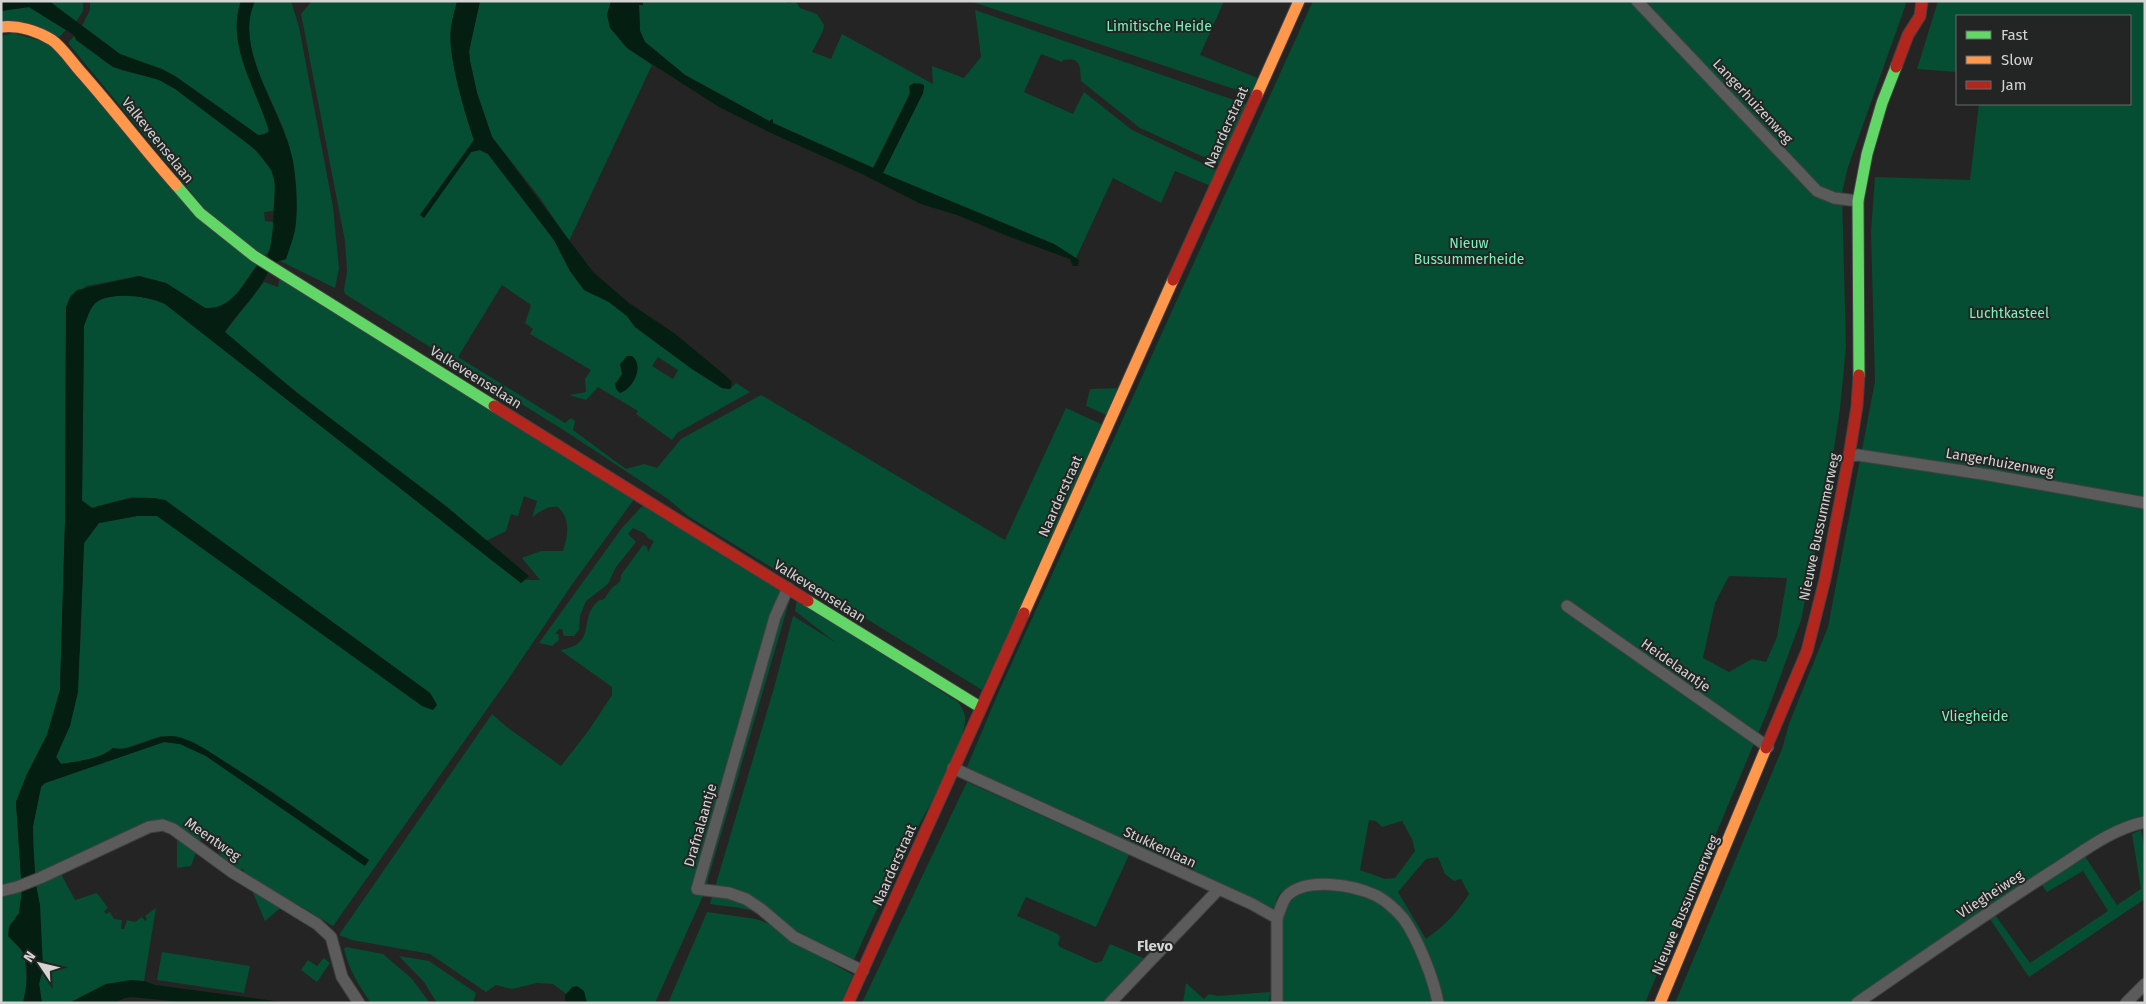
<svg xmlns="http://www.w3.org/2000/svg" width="2146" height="1004" font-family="'Fira Sans',sans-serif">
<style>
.green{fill:#054e33;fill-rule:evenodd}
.water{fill:#041e12}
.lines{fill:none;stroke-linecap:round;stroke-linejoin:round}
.street-casing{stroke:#414141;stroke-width:13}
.fast-casing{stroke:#414141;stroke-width:13}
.slow-casing{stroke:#414141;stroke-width:13}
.jam-casing{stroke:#414141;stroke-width:13}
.street{stroke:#5a5b5a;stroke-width:11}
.fast{stroke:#63d668;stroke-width:11}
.slow{stroke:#ff974d;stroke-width:11}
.jam{stroke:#b3261e;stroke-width:11}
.labels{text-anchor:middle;stroke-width:4;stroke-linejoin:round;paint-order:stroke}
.park-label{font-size:14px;fill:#78f5b9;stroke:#232524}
.street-label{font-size:14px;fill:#d3d4d3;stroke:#232524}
.neighbourhood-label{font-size:15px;font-weight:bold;fill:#d4d7d5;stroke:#232524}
</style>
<rect width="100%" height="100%" fill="#242424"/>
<g class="green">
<polygon points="49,1 83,1 83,11 76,22"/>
<path d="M90 1H241C227 39 254 88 267 124L269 131 267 133 258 135 175 76 120 54 82 26 90 10Z"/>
<path d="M255 1H291L299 27 333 207 339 268 335 288 280 261 286 259C288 236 289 214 291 191 291 181 294 170 292 160 286 110 231 52 255 1Z"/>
<path d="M312 1H457C455 10 452 19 451 28 447 54 465 114 474 140L420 215 424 217 471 152 480 150 488 154 554 240 570 271 584 290 609 302 627 316 635 327 692 369 722 388 730 389 736 383 750 392 677 433 672 440 636 414 638 411 598 387 586 400 569 395 586 392 585 379 591 370 530 334 533 329 525 323 531 305 502 285 458 357 565 423 571 418 575 421 573 430 626 469 644 464 657 468 681 439 761 395 1005 540 1066 408 1103 425 982 690 857 613 846 616 823 599 688 516 668 499 565 431 345 294 344 290 347 271 345 241 301 14ZM658 357 678 370 673 379 652 366Z"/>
<polygon points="480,1 611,1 607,15 627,48 652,65 569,241 540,198 492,137 477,93 470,61 469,51"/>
<path d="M640 1H786L787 3 796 2 800 8 817 14 824 25 823 31 812 52 831 59 842 34 933 84 932 66 964 78 981 57 975 10 1257 108 1228 168 1140 128 1081 81C1080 66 1081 57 1063 60L1062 62 1041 54 1024 92 1073 114 1084 92 1132 130 1225 174 1218 189 1175 171 1161 203 1113 178 1076 258 1054 244 883 173 923 93 924 85 920 83 914 84 874 168 773 123 685 75 645 42 640 31 639 5H643Z"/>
<polygon points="970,1 1224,1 1200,55 1260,79 1255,94 1231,88"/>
<path d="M1313 1H1907L1848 167 1842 193 1846 347 1840 409 1827 495 1801 620 1768 710 1645 1003H1441L1436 980 1382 894 1296 884 1281 892 1277 898 1275 909 1271 908 972 771 967 767 1000 689ZM1729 576 1787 578 1777 637 1766 662 1752 659 1729 672 1703 658 1715 603ZM1369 820 1376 821 1382 827 1402 821 1412 839 1415 851 1395 878 1385 879 1360 870ZM1438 857 1445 874 1454 881 1461 879 1469 894C1458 912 1443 927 1426 939L1398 892 1426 859Z"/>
<polygon points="1938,1 2145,1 2145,498 1862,450 1875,381 1871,232 1875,177 1970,180 1979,104 2130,104 2130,16 1957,16 1957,72 1917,69"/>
<polygon points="29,7 66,30 56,40 1,23 1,11"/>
<path d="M13 33 48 43 259 263C244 281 233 310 205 308L166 283 139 276 86 286 66 307 65 522 60 690 47 735 27 774 16 802 21 879 1 886V36Z"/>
<path d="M75 35C87 45 99 59 112 66 126 74 145 74 160 80 185 91 260 147 271 170 277 183 275 198 273 211L264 212 265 221 273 222C273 235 273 252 261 259L207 211 68 43Z"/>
<path d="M280 277 635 498 571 586 507 681 333 926 290 900 265 921 243 869 226 871C221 855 218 844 202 836L191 866 177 868V836L167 819H161L35 874 33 826 41 787 45 783 164 742 180 744 206 756 365 866 369 860 274 793 206 750 161 736 120 750 113 748C99 760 78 761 61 764L56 757 61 744 80 651 84 543 99 523 137 516H157L437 705 430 693 165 500 132 497 92 508 82 500 84 326C87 318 90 306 98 301 114 292 148 296 165 304L521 583 525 580H540L522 558 541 551H563C568 535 571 520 558 507 548 506 539 511 532 518L537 501 524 496 518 516 511 514 506 531 486 541C402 468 308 407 225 332L264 282 278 287Z"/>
<polygon points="1124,388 1109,416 1086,406 1090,389"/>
<polygon points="1860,460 2145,507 2145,816 2128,824 1851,1003 1675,1003 1782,749 1789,724 1828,627"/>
<path d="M645 503 792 592 703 896 655 1003H569L565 993 553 984 537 983 512 989 496 985 486 992 430 954 352 940 339 935 492 714 508 728 561 766 589 730 612 695V687L560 650C598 644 578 620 597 602 600 599 600 601 604 599 607 596 608 592 611 589 617 583 621 584 621 575L643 545 647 547 648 552 654 541 649 539 644 533 633 528 628 534 636 542 616 567 608 584 586 601 580 616 579 630 574 636H564L562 629H559L555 634H558L559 640 552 646 539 643 622 528Z"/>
<path d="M797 599 958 702C963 709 966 714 965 723 959 756 930 804 914 834 892 876 872 919 853 962 824 949 799 931 771 917 753 908 730 907 710 904L774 688 793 616 835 642 795 611Z"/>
<polygon points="967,782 1129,855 1096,927 1026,897 1017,916 1058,934 1060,937 1058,944 1060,947 1096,963 1102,961 1110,944 1148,960 1104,1003 862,1003"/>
<polygon points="2141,830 2145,849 2145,899 2029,977 1990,919 1995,915 2030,963 2108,911 2083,871 2047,892 2041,884 2084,855 2117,905 2141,889 2132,834"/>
<polygon points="61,874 75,900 97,893 108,908 104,911 106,914 110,912 114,919 122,920 121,929 124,929 127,920 135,922 142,917 145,921 147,919 145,916 156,908 144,981 106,984 69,1003 42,1003 39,983 43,968 36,885"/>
<path d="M1331 889C1406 899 1414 938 1433 1003H1281L1283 915C1293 891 1307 890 1331 889Z"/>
<polygon points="22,891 19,913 9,927 13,941 22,951 25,959 27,988 23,1003 1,1003 1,894"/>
<polygon points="707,912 756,919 770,924 789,939 853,975 841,1003 668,1003"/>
<path d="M346 947 383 954 411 978 430 1003H371C359 986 349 970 344 949Z"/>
<polygon points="162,952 250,966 244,993 157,980"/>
<polygon points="399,956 429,961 476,993 473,1003 437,1003 424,982"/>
<polygon points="324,958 330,963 317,982 301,970 308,960 317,966"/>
<polygon points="1186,983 1204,999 1209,994 1218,996 1270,992 1269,1003 1183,1003"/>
</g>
<g class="water">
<path d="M1 1H49L120 54 162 69 175 76 258 135H264L269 131C257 89 225 45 241 1H255C232 49 284 113 293 161 296 180 298 203 296 222 295 235 290 247 286 259L270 264 268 255 270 250 273 228 275 184 272 171 256 150 175 89 159 80 113 67 76 40 74 35 29 7 1 11Z"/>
<path d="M457 1H480L469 51 470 61 477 93 492 137 593 272 629 303 674 333 726 376 732 382 730 389 722 388 692 369 635 327 627 316 609 302 584 290 570 271 554 240 488 154 480 150 471 152 424 218 420 215 474 140C465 113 447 55 451 28 452 19 455 10 457 1Z"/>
<polygon points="611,1 643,2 643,5 639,5 640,31 645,42 685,75 769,121 773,119 773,123 873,168 910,94 909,86 914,83 924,85 923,93 883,173 1054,244 1079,260 1078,266 1073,266 1070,259 1010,237 957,215 921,204 860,173 771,133 719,107 627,48 610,28 607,15"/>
<path d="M259 263 269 269C260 294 238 310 225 332L297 393 446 506 529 576 521 583 165 304C148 296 114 292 98 301 90 306 87 318 84 326L82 501 92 508C117 501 139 494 165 500L430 693 437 705 433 710 422 706 157 516H137L99 523 84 543 78 692 70 726 56 757 61 764C78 761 99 760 113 748 135 753 155 731 179 737 197 742 214 755 230 765 277 795 323 828 369 860L365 866 206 756 180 744 164 742 45 783 41 787 33 826V847L36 885 40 905 43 968 39 984 42 1003H23C26 988 31 964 22 951 19 945 12 941 8 936L9 927 19 913 22 891 16 802 27 774 47 735 60 690 65 522 66 307 70 297 77 290 139 276 166 283 205 308C233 311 244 281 259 263Z"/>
<path d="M627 356H632C645 366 633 389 620 393L616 389 615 384 622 374 620 364Z"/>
<polygon points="131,980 144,981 155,985 290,1003 191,1003 132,997 125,998 114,1003 69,1003 106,984"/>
<polygon points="577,986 584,991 587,1003 565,1003 565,995 572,987"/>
</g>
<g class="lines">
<defs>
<g id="street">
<polyline points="1637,1 1817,191 1834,198 1858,201"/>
<polyline points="1849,456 1858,455 1989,475 2145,503"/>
<polyline points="788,588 775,617 697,889 729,893 746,899 761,909 794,937 863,971"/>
<polyline points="1567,606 1768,747"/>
<polyline points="953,768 1252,904 1277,918 1277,1003"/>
<polyline points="1,891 17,887 40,878 149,827 163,825 173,829 232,872 317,924 331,937 342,977 359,1003"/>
<path d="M1277 918C1280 911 1282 902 1286 897 1305 876 1354 885 1377 896 1386 901 1396 910 1403 918 1417 937 1434 979 1438 1003"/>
<polyline points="1110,1003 1218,890"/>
<path d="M1857 1003C1921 959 1985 914 2051 872 2080 854 2110 829 2145 822"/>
<polyline points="2126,1003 2145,984"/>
</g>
<g id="fast">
<polyline points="176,185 200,213 254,256 494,406"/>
<polyline points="1859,375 1858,201 1867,154 1882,103 1896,67"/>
<polyline points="808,601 980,707"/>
</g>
<g id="slow">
<path d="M1 27C18 25 37 31 52 40 62 47 72 62 80 71 113 108 143 148 176 185"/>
<polyline points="1257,95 1299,1"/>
<polyline points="1024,613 1173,280"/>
<polyline points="1660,1003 1766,748"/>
</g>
<g id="jam">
<polyline points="1896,67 1908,35 1920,16 1922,1"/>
<polyline points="1173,280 1257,95"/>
<polyline points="494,406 808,601"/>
<polyline points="1766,748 1807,651 1825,579 1849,456 1857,406 1859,375"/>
<polyline points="848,1003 1024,613"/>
</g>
</defs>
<use href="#street" class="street-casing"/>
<use href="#fast" class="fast-casing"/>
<use href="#slow" class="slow-casing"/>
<use href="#jam" class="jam-casing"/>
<use href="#street" class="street"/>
<use href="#fast" class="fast"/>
<use href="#slow" class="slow"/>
<use href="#jam" class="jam"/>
</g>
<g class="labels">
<g class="park-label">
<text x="1159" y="31">Limitische Heide</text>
<text x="1469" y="248">Nieuw<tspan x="1469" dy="16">Bussummerheide</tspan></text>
<text x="2009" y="318">Luchtkasteel</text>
<text x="1975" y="721">Vliegheide</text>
</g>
<g class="street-label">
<text transform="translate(1753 101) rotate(47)" y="5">Langerhuizenweg</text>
<text transform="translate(1226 127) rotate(-66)" y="5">Naarderstraat</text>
<text transform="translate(158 140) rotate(51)" y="5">Valkeveenselaan</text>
<text transform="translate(476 377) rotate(32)" y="5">Valkeveenselaan</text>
<text transform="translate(2000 462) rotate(10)" y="5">Langerhuizenweg</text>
<text transform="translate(1060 496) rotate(-66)" y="5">Naarderstraat</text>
<text transform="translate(1819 527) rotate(-78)" y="5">Nieuwe Bussummerweg</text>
<text transform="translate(820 591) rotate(32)" y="5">Valkeveenselaan</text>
<text transform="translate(1676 665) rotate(35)" y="5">Heidelaantje</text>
<text transform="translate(700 825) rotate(-74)" y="5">Drafnalaantje</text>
<text transform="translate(213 839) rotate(35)" y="5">Meentweg</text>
<text transform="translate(1160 847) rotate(25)" y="5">Stukkenlaan</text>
<text transform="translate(894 865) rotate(-66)" y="5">Naarderstraat</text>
<text transform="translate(1990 894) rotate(-33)" y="5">Vliegheiweg</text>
<text transform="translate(1685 905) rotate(-67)" y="5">Nieuwe Bussummerweg</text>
</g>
<g class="neighbourhood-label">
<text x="1155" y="951">Flevo</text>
</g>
</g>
<rect width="2146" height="1004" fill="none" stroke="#d3d4d3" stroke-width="5"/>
<rect x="1956" y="15" width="175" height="90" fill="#232524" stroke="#696b6a"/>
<rect x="1966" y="31" width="25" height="8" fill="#63d668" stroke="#696b6a"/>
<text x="2001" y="40" font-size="15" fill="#d3d4d3">Fast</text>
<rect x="1966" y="56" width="25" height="8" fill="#ff974d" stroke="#696b6a"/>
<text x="2001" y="65" font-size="15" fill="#d3d4d3">Slow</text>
<rect x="1966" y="81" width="25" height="8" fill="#b3261e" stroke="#696b6a"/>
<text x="2001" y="90" font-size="15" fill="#d3d4d3">Jam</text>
<g transform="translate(40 964) rotate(305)" stroke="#232524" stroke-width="4" paint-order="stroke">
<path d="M0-4L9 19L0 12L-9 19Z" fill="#d3d4d3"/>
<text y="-8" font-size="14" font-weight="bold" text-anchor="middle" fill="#d3d4d3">N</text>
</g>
</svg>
